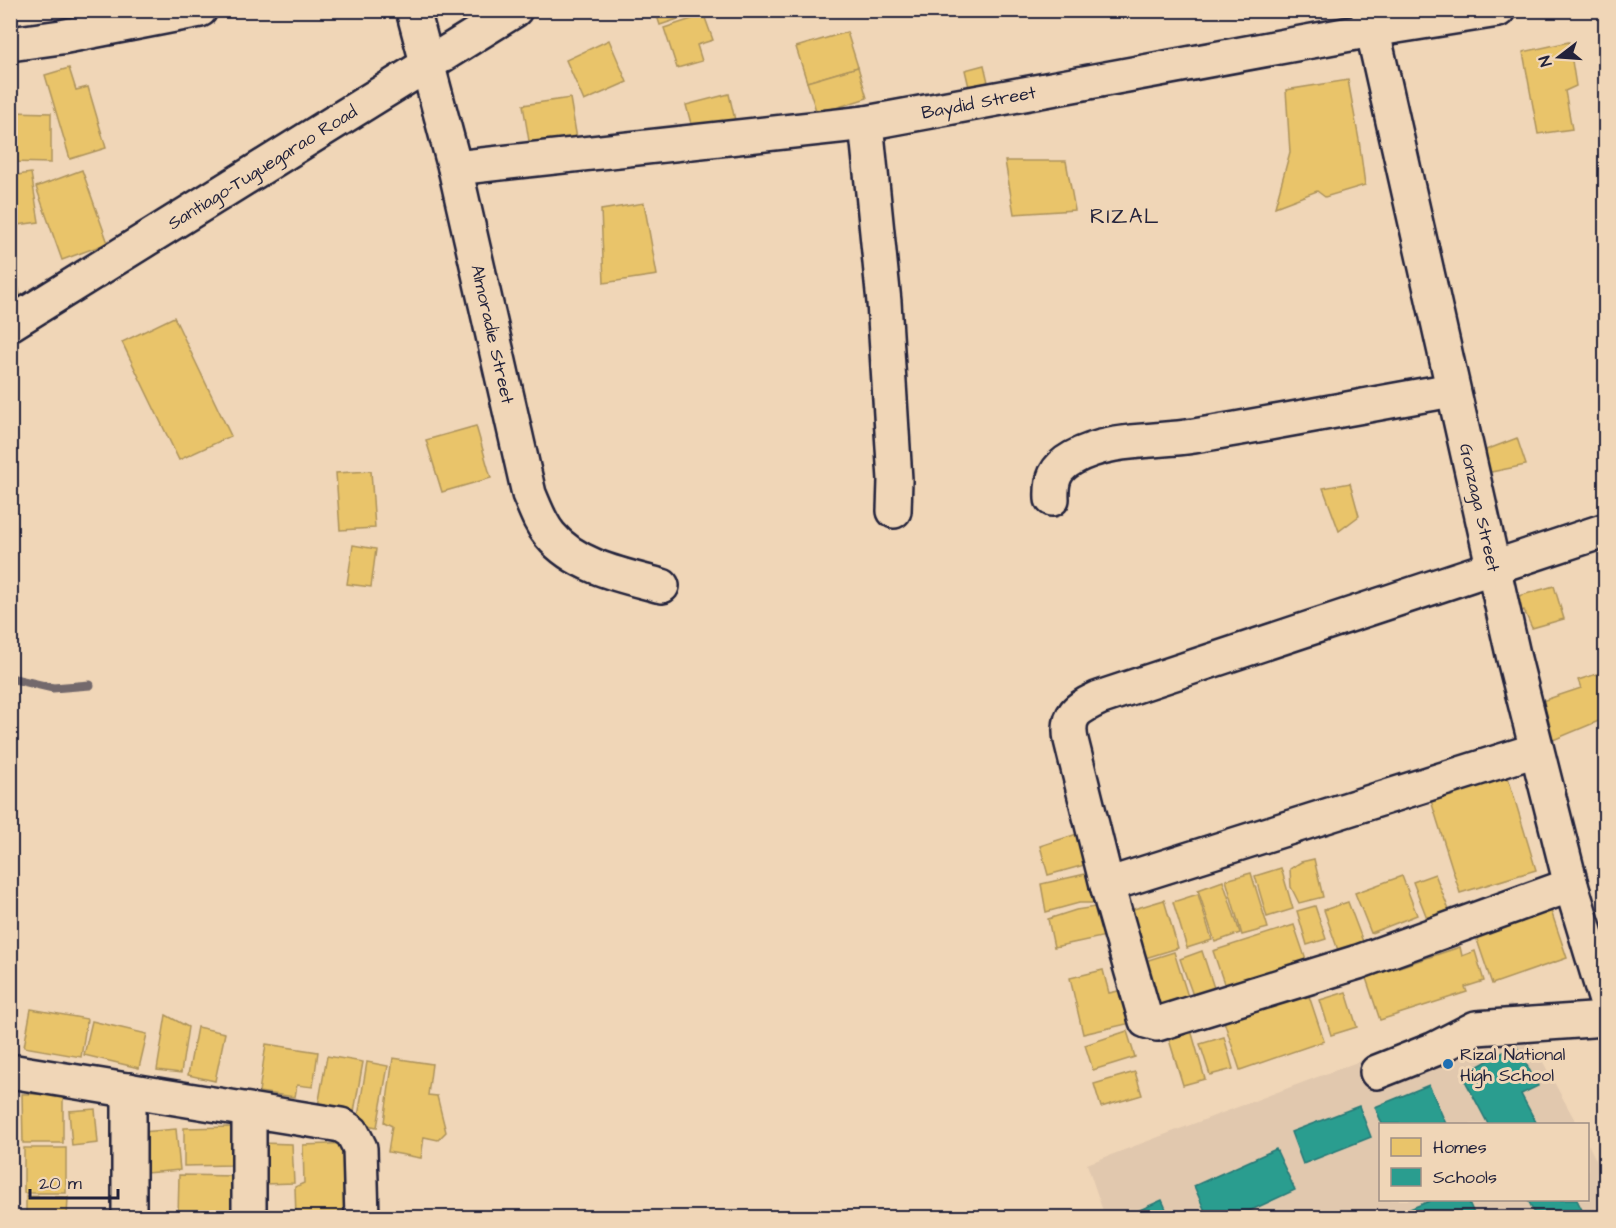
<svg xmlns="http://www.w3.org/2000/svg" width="1616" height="1228" font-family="'Architects Daughter',sans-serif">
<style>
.built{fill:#e1c8ae}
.homes{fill:#e9c46a;stroke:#ad935c;stroke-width:1.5}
.schools{fill:#2a9d8f;stroke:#287876;stroke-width:1.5}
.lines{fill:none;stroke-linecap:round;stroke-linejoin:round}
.stream{stroke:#73696c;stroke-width:9}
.minor-casing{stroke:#22223b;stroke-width:38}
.highway-casing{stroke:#22223b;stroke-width:38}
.minor{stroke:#f0d6b7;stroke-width:33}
.highway{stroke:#f0d6b7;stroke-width:33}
.poi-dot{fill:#1f6fb2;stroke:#f0d6b7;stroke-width:2}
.labels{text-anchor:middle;stroke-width:6;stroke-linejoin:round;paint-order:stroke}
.street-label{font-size:18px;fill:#22223b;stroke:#f0d6b7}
.poi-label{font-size:18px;fill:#22223b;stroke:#f0d6b7;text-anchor:start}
.quarter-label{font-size:21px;letter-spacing:1.5px;fill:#22223b;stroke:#f0d6b7}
</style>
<rect width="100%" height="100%" fill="#f0d6b7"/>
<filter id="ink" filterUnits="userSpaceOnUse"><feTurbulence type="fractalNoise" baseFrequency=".0167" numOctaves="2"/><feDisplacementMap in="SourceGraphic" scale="12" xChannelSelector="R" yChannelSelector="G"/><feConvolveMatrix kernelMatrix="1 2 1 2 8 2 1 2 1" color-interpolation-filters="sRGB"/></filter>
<g filter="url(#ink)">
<polygon class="built" points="1511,1004 1577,1124 1380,1124 1380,1200 1588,1200 1588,1144 1605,1178 1605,1217 1105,1217 1087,1164"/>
<g class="homes">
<polygon points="655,10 702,10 702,11 660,25"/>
<polygon points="704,15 713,40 697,45 702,61 677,68 664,28"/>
<polygon points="847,32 858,67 807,82 796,47"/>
<polygon points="609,40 627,82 584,101 566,60"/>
<polygon points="1569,42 1576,86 1565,91 1572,129 1538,134 1523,52"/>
<polygon points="984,65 988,82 969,87 965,70"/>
<polygon points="858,67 867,98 817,114 807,82"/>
<polygon points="69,68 76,90 88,87 106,148 70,159 45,75"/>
<polygon points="1348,80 1359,140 1365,185 1325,197 1317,191 1275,207 1290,152 1286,90"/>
<polygon points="729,94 735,120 693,131 686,105"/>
<polygon points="570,98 577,139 530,147 523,105"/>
<polygon points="10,112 51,113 51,163 10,162"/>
<polygon points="1005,161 1066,161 1075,210 1014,214"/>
<polygon points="82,170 108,243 62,260 36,187"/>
<polygon points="31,173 39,222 10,226 10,176"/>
<polygon points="644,203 657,275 604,283 601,210"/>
<polygon points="16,276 20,295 10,297 10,277"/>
<polygon points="174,317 231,436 179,460 122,342"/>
<polygon points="476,426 491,478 442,492 426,440"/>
<polygon points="1517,438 1526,465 1481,474 1478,453"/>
<polygon points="371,471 375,528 340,530 336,473"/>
<polygon points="1350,483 1359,516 1339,531 1323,488"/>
<polygon points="353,545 376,549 371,587 347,584"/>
<polygon points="1554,586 1564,619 1532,628 1524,610 1518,613 1512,598"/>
<polygon points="1606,671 1606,718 1546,743 1536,703 1581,688 1578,680"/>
<polygon points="1504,764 1536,870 1460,893 1427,788"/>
<polygon points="1080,833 1088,864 1048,875 1040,846"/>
<polygon points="1314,859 1323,897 1299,903 1291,887 1290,869 1301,862"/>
<polygon points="1281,868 1293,909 1267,917 1255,876"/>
<polygon points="1090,873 1100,903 1079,903 1046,912 1041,884"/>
<polygon points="1251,873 1268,928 1242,935 1226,880"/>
<polygon points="1435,874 1449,910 1427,918 1413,882"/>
<polygon points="1402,876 1417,915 1371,933 1355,893"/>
<polygon points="1223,881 1240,933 1215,942 1198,890"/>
<polygon points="1198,894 1212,940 1187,948 1173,902"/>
<polygon points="1164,900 1178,948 1142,959 1127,911"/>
<polygon points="1348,902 1365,947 1340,956 1324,910"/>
<polygon points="1548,902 1567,958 1492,984 1473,928"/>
<polygon points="1101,906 1106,936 1054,947 1048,919 1076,910"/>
<polygon points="1315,906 1326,939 1307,945 1297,911"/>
<polygon points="1294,925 1309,969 1228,995 1213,951"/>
<polygon points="1460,947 1462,956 1475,951 1484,981 1465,987 1467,992 1380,1020 1366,978"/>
<polygon points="1202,951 1216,994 1195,1001 1180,959"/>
<polygon points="1174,952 1190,1003 1158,1013 1142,962"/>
<polygon points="1103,970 1109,993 1123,990 1131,1023 1083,1034 1070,978"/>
<polygon points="1304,981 1324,1041 1240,1070 1220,1009"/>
<polygon points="1346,992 1357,1027 1331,1035 1320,1000"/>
<polygon points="31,1009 87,1019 81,1057 24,1047"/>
<polygon points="166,1015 188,1027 181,1073 157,1070"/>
<polygon points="92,1021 147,1034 139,1068 84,1055"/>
<polygon points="1189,1023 1205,1079 1183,1085 1166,1030"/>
<polygon points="197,1027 225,1033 215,1081 188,1075"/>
<polygon points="1127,1031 1135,1057 1093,1070 1085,1045"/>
<polygon points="1224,1037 1233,1069 1210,1075 1200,1044"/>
<polygon points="266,1044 318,1052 313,1087 297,1085 295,1097 259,1092"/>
<polygon points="327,1056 363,1062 352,1123 316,1117"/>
<polygon points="393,1058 432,1064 428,1095 437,1096 446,1132 438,1140 424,1137 421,1158 388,1152 392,1126 384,1122"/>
<polygon points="367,1062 388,1066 377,1127 357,1123"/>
<polygon points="1135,1072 1142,1095 1101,1107 1094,1084"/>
<polygon points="22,1094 63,1094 63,1143 23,1143"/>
<polygon points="95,1109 98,1143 72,1146 69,1111"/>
<polygon points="231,1127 232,1165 184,1166 184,1128"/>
<polygon points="176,1129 180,1170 146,1173 142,1132"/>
<polygon points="262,1143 292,1144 294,1183 264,1184"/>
<polygon points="355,1143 349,1213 324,1214 324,1218 296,1218 295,1187 304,1183 303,1145"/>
<rect x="24" y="1148" width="42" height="45"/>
<polygon points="179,1175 236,1176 235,1218 178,1218"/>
<polygon points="26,1196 68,1197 67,1218 26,1218"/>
</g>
<g class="schools">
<polygon points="1516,1045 1538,1086 1521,1094 1537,1124 1488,1124 1462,1075"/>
<polygon points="1429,1085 1446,1124 1382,1124 1375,1107"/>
<polygon points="1359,1106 1371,1137 1303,1164 1291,1132"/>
<polygon points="1276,1149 1295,1190 1234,1218 1208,1218 1194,1186"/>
<polygon points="1162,1200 1170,1218 1122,1218"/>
<polygon points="1432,1200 1468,1200 1476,1218 1414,1218 1410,1209"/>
<polygon points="1528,1200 1577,1200 1586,1218 1537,1218"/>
</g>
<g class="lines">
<polyline class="stream" points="10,678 53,688 90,685"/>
<defs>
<g id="minor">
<path id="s1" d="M413 10 455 168 529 494C535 508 540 523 550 535 576 567 624 576 662 586"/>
<path id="s2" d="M1368 10 1514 659 1571 885 1606 1001"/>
<polyline points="10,44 61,37 200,10"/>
<polyline points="866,123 884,302 895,480 894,511"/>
<path id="s3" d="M455 168 866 123 1372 30 1498 10"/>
<path d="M1052 499C1051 479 1055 468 1073 458 1109 438 1155 442 1194 436 1280 422 1366 405 1452 390"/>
<polyline points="1107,885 1536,750"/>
<path d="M1571 885 1358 962 1157 1024 1146 1021 1107 885 1071 740C1066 714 1078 708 1099 698L1606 530"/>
<polyline points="10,1071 341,1125 352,1132 360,1148 362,1218"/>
<polyline points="1377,1072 1435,1049 1476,1028 1606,1019"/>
<polyline points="129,1090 129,1218"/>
<polyline points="249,1111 249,1218"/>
</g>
<g id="highway">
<path id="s4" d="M10 324 515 10"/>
</g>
</defs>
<use href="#minor" class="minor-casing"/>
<use href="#highway" class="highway-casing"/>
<use href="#minor" class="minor"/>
<use href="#highway" class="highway"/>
</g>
</g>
<circle class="poi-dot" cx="1448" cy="1064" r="6"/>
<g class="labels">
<g class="street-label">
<text dy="6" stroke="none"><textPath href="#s3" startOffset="528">Baydid Street</textPath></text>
<text dy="6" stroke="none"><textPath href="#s4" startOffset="297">Santiago-Tuguegarao Road</textPath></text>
<text dy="6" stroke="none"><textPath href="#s1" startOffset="334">Almoradie Street</textPath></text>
<text dy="6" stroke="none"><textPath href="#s2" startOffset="510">Gonzaga Street</textPath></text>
</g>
<g class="poi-label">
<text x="1460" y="1060">Rizal National<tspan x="1460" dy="21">High School</tspan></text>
</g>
<g class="quarter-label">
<text x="1125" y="223">RIZAL</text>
</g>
</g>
<rect width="1616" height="1228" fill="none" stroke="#f0d6b7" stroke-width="36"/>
<rect x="18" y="18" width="1580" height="1192" fill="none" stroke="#22223b" stroke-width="2" filter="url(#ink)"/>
<rect x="1379" y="1123" width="210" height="78" fill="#f0d6b7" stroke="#9e8e85" stroke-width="1.5"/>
<rect x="1391" y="1138" width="30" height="18" fill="#e9c46a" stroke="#9e8e85" stroke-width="1.5"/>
<text x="1433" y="1153" font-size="18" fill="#22223b">Homes</text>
<rect x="1391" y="1168" width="30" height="18" fill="#2a9d8f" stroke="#9e8e85" stroke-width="1.5"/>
<text x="1433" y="1183" font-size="18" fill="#22223b">Schools</text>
<g transform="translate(1559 57) rotate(253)" stroke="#f0d6b7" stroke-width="4.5" paint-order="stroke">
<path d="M0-4.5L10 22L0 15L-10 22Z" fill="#22223b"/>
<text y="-9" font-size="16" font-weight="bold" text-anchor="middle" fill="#22223b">N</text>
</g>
<path d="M30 1189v9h88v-9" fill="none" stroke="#22223b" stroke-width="3"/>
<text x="39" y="1189" font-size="18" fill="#22223b" stroke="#f0d6b7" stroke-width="4.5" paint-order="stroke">20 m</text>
</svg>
